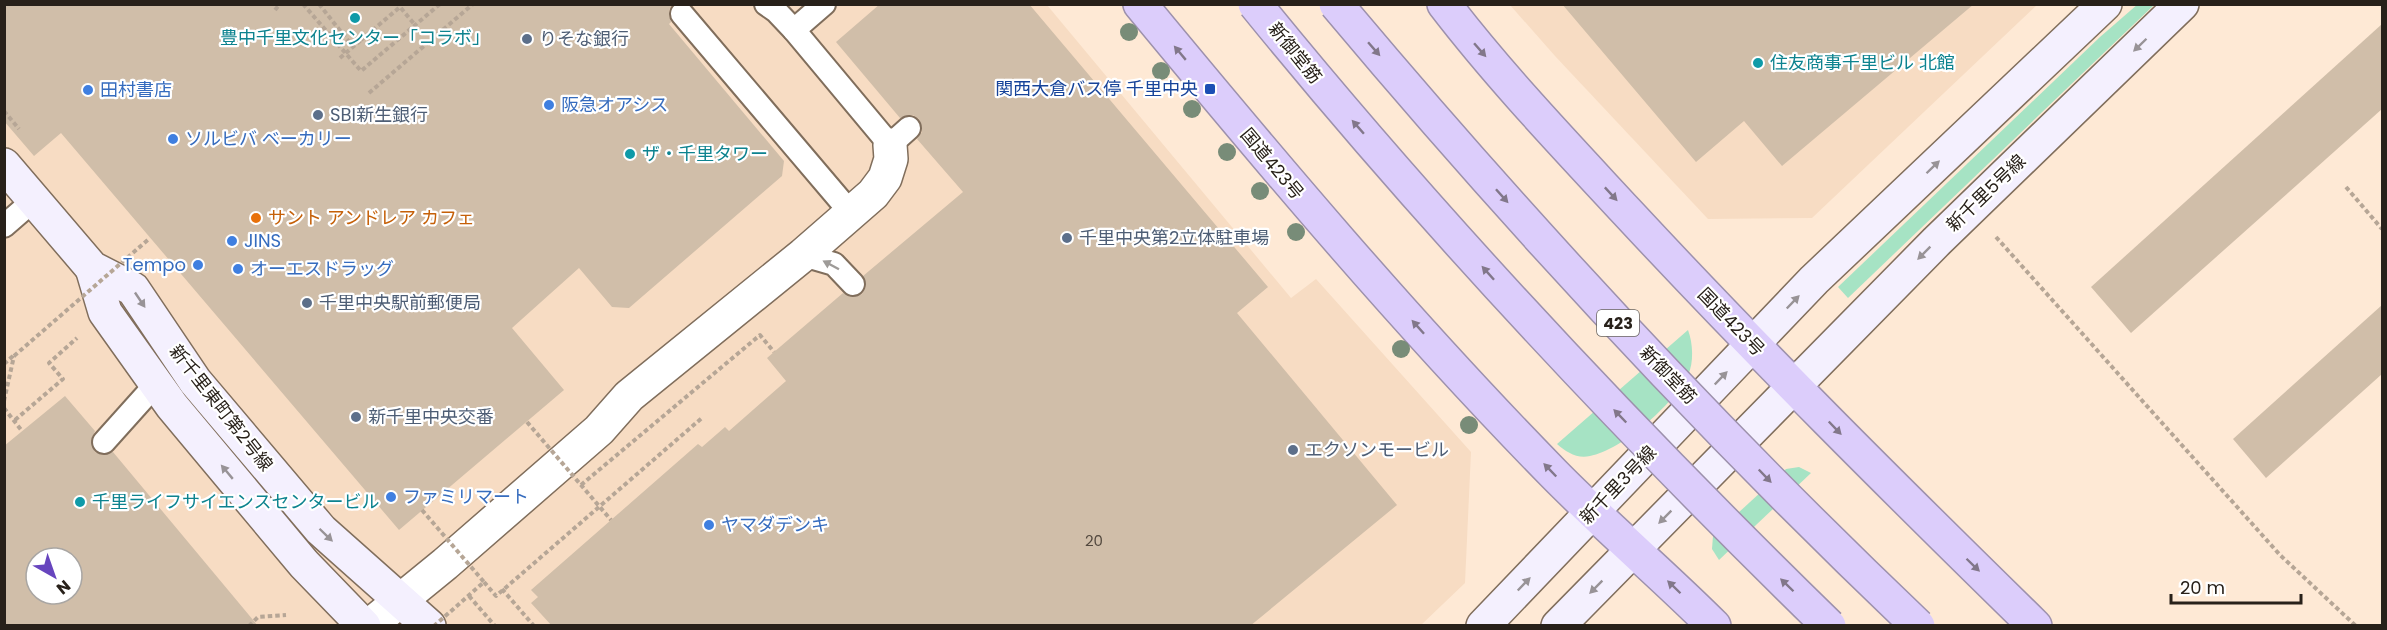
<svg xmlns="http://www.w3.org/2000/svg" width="2387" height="630" font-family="Poppins,'Noto Sans JP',sans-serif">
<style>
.built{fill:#f7dcc3;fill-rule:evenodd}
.green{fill:#a6e3c4}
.building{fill:#d0bea9;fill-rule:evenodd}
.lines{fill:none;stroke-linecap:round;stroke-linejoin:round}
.lane-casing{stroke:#806e5c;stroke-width:26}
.street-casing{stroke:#806e5c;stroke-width:36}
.secondary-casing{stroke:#806e5c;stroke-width:36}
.highway-casing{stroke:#9d91ac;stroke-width:36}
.path{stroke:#b6a696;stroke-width:4;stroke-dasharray:4.5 3;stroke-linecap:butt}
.lane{stroke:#fff;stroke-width:22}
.street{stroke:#fff;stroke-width:33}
.secondary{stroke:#f4f0fe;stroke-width:33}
.highway{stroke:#dccdfb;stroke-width:33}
.highway-bridge-casing{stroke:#9d91ac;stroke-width:36;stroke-linecap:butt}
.path-bridge{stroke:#b6a696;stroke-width:4;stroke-dasharray:4.5 3;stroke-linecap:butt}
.highway-bridge{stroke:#dccdfb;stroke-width:33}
.tree{fill:#788c78}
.oneway{fill:#989397}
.oneway2{fill:#82778a}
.oneway3{fill:#9e9b98}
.culture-dot{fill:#0f9aa8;stroke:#fff;stroke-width:2}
.service-dot{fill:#5c6f8a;stroke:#fff;stroke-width:2}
.transit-dot{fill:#1a4fb4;stroke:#fff;stroke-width:2}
.shop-dot{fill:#3f7fe0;stroke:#fff;stroke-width:2}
.food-dot{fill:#e8710a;stroke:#fff;stroke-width:2}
.labels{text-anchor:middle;stroke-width:4.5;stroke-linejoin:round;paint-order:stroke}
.number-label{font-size:15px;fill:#52483e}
.shield{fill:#fff;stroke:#68645f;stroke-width:1.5}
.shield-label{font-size:16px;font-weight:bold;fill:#28211a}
.culture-label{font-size:18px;fill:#0d838f;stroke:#fff;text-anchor:start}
.service-label{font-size:18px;fill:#4e5e75;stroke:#fff;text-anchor:start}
.street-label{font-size:18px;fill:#28211a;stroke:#fff}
.transit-label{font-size:18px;fill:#164399;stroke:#fff;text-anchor:end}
.shop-label{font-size:18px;fill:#366cbe;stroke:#fff;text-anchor:start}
.food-label{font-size:18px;fill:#c56008;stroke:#fff;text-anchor:start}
</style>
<rect width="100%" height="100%" fill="#fee9d5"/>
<g class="built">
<path d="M4 5H1047L1291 298 1316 279 1471 452 1465 583 1420 626 5 625ZM36 558H72V594H36Z"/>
<polygon points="1510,5 2037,5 1812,218 1708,219 1555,56"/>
</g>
<g class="green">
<polygon points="2138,4 2154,5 1848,298 1838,287 2100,37"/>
<path d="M1688 330C1693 343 1694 363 1688 375 1674 404 1622 450 1590 456 1577 459 1566 452 1557 444Z"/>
<polygon points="1799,467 1811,473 1719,560 1712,549 1713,536 1786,469"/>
</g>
<g class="building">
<polygon points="4,4 673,4 669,10 671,22 669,24 784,161 782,176 629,308 612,307 579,268 512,328 564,390 399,530 61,133 34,156 4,121"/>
<polygon points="880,4 1029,4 1268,287 1237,313 1397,505 1250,626 552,626 531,603 538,597 531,590 698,444 702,447 725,427 729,431 786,381 767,358 843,293 850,297 862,294 866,287 863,276 963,192 917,139 922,132 919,119 913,115 900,118 836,42"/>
<polygon points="1562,4 1974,4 1782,166 1744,121 1696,162"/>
<polygon points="2382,24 2382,109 2131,333 2091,287"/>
<polygon points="2382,305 2382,374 2266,478 2233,439"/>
<path d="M65 396 95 431 91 440 95 452 102 455 113 452 258 626H4V446ZM36 558H72V594H36Z"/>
</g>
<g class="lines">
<defs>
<g id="lane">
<polyline points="766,4 776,11 794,30 890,145 909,128"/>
<polyline points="682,14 851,213"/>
<polyline points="794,30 824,4"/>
<polyline points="4,226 34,200"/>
<polyline points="803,255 834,264 853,284"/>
<polyline points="104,442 156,384"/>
</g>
<polyline id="street" points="369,626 445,564 599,430 629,396 803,255 873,194 885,178 891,159 890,145"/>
<g id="secondary">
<polyline points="4,165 92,268 133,289 195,381 321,530 429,626"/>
<polyline points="92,268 105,312 172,406 304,564 364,626"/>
<polyline points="1483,626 1814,280 2105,4"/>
<polyline points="1558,626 1937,241 2182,4"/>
</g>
<g id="highway">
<path d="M1140 4C1273 165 1407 324 1553 473 1605 526 1662 574 1714 626"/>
<path d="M1444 4C1500 77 1564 144 1627 212 1759 354 1896 490 2035 626"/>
</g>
</defs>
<use href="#lane" class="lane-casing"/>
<use href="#street" class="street-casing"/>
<use href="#secondary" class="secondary-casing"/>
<use href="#highway" class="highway-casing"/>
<g class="path">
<polyline points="303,4 361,71 440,4"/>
<polyline points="319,4 353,47"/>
<polyline points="275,10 280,4"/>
<polyline points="361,40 400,7 415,25"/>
<polyline points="369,93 473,4"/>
<polyline points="4,111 19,129"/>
<polyline points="2346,187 2382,229"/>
<polyline points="1996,237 2280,555 2356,626"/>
<polyline points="4,364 13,356"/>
<polyline points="4,401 14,356"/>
<polyline points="4,408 22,431"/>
<polyline points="15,420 63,379 49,363 77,338"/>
<polyline points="502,589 534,626"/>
<polyline points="469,596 495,626"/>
<polyline points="249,626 258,617 286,615"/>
</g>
<use href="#lane" class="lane"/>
<use href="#street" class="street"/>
<use href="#secondary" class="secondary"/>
<use href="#highway" class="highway"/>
<defs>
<g id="highway-bridge">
<path d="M1255 4C1433 223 1627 429 1829 626"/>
<path d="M1336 4C1519 222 1712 430 1918 626"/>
</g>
</defs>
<use href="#highway-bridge" class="highway-bridge-casing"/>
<g class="path-bridge">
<polyline points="340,58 361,40"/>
<polyline points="14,356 150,238"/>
<polyline points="527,422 611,520"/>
<polyline points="581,485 760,335 774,352"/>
<polyline points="422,510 484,582 434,626"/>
<polyline points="484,582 496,596 703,417"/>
</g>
<use href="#highway-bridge" class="highway-bridge"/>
</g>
<g class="tree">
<circle cx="1129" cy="32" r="9"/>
<circle cx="1161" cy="71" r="9"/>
<circle cx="1192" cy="109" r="9"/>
<circle cx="1227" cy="152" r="9"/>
<circle cx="1260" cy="191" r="9"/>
<circle cx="1296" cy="232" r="9"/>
<circle cx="1401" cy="349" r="9"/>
<circle cx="1469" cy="425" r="9"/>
</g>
<defs><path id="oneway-solid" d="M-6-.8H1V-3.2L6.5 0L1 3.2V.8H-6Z" transform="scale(1.5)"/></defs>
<g class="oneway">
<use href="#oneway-solid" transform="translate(2140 45) rotate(136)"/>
<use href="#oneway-solid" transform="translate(1933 167) rotate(-44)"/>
<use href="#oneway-solid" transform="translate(1924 253) rotate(135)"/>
<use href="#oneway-solid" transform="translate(140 300) rotate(56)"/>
<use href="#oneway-solid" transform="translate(1793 302) rotate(-46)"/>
<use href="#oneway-solid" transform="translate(1721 378) rotate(-46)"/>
<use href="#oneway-solid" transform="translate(227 472) rotate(-130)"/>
<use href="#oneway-solid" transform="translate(1665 517) rotate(135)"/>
<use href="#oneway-solid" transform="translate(326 535) rotate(44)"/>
<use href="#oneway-solid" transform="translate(1524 584) rotate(-46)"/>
<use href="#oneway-solid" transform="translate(1596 587) rotate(135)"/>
</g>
<g class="oneway2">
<use href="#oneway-solid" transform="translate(1374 49) rotate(49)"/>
<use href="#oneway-solid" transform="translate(1480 50) rotate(49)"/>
<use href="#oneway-solid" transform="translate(1180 53) rotate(-130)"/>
<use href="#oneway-solid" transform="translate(1358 127) rotate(-131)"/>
<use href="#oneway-solid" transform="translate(1611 194) rotate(47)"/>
<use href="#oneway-solid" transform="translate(1502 196) rotate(48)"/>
<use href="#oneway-solid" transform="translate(1488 273) rotate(-132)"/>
<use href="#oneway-solid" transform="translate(1418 327) rotate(-132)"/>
<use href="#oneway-solid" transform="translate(1620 416) rotate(-134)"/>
<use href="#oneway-solid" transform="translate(1835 428) rotate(46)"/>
<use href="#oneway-solid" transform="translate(1550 470) rotate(-134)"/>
<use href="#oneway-solid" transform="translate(1765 476) rotate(46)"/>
<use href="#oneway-solid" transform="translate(1973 565) rotate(44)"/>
<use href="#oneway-solid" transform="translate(1787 585) rotate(-136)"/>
<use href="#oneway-solid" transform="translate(1674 587) rotate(-136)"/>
</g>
<use class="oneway3" href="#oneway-solid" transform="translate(831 265) rotate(-152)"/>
<g class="culture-dot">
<circle cx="355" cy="18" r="6"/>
<circle cx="1758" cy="63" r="6"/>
<circle cx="630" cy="154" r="6"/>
<circle cx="80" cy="502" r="6"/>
</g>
<g class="service-dot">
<circle cx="527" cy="39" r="6"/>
<circle cx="318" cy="115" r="6"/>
<circle cx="1067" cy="238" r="6"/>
<circle cx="307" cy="303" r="6"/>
<circle cx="356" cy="417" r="6"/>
<circle cx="1293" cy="450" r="6"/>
</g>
<rect class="transit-dot" x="1204" y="83" width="12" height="12" rx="3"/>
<g class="shop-dot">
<circle cx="88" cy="90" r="6"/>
<circle cx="549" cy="105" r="6"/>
<circle cx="173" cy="139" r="6"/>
<circle cx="232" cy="241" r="6"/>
<circle cx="198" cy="265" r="6"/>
<circle cx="238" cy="269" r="6"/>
<circle cx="391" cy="497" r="6"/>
<circle cx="709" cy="525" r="6"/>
</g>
<circle class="food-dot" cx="256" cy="218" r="6"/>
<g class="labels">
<g class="number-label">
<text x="1094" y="546">20</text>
</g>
<rect class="shield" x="1597" y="310" width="42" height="26" rx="4.5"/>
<g class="shield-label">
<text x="1618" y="329">423</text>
</g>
<g class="culture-label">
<text x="355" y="44" text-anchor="middle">豊中千里文化センター「コラボ」</text>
<text x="1770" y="69">住友商事千里ビル 北館</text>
<text x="642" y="160">ザ・千里タワー</text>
<text x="92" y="508">千里ライフサイエンスセンタービル</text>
</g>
<g class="service-label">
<text x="539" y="45">りそな銀行</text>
<text x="330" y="121">SBI新生銀行</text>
<text x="1079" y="244">千里中央第2立体駐車場</text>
<text x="319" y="309">千里中央駅前郵便局</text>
<text x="368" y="423">新千里中央交番</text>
<text x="1305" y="456">エクソンモービル</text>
</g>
<g class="street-label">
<text transform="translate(1295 53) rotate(51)" y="6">新御堂筋</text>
<text transform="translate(1272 164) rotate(50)" y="6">国道423号</text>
<text transform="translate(1986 193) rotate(-44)" y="6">新千里5号線</text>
<text transform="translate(1731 322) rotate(46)" y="6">国道423号</text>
<text transform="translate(1668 375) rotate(46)" y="6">新御堂筋</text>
<text transform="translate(221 408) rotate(52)" y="6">新千里東町第2号線</text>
<text transform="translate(1618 485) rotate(-46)" y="6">新千里3号線</text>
</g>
<g class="transit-label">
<text x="1198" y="95">関西大倉バス停 千里中央</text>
</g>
<g class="shop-label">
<text x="100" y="96">田村書店</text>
<text x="561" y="111">阪急オアシス</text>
<text x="185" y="145">ソルビバ ベーカリー</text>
<text x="244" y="247">JINS</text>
<text x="186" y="271" text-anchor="end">Tempo</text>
<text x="250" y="275">オーエスドラッグ</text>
<text x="403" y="503">ファミリマート</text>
<text x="721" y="531">ヤマダデンキ</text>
</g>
<g class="food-label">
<text x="268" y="224">サント アンドレア カフェ</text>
</g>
</g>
<rect width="2387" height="630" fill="none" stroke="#28211a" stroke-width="12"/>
<g transform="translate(54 576) rotate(140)"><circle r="28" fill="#ffffff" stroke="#a9a6a3" stroke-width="1.5"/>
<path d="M0-4.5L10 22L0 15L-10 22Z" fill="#6745be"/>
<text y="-9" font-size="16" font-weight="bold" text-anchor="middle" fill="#28211a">N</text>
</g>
<path d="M2171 594v9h130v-9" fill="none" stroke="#28211a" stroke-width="3"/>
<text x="2180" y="594" font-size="18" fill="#28211a" stroke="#ffffff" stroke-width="4.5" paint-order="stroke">20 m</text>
</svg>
